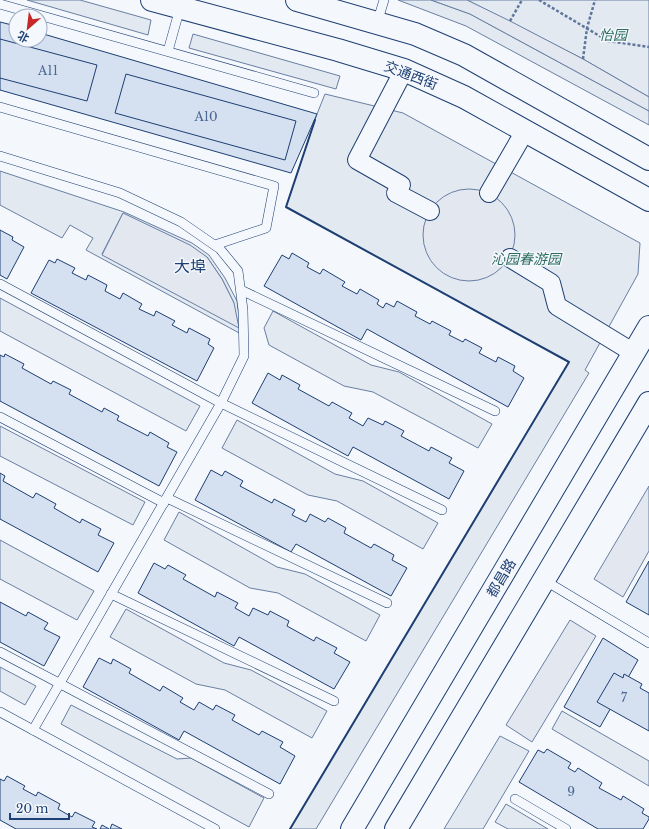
<svg xmlns="http://www.w3.org/2000/svg" width="649" height="829" font-family="'Libre Baskerville','Noto Sans SC',serif">
<style>
.green{fill:#e3e9f0;stroke:#687fa3;fill-rule:evenodd}
.parking{fill:#e3e8f0;stroke:#687fa3}
.building{fill:#d5e0f0;stroke:#1d3f73}
.lines{fill:none;stroke-linecap:round;stroke-linejoin:round}
.lane-casing{stroke:#1d3f73;stroke-width:10}
.street-casing{stroke:#1d3f73;stroke-width:20}
.secondary-casing{stroke:#1d3f73;stroke-width:24}
.primary-casing{stroke:#1d3f73;stroke-width:24}
.path{stroke:#5e769c;stroke-width:2.5;stroke-dasharray:3 2;stroke-linecap:butt}
.lane{stroke:#f4f7fb;stroke-width:9}
.street{stroke:#f4f7fb;stroke-width:18}
.secondary{stroke:#f4f7fb;stroke-width:22}
.primary{stroke:#f4f7fb;stroke-width:22}
.wall{stroke:#1d3f73;stroke-width:2}
.labels{text-anchor:middle;stroke-width:3;stroke-linejoin:round;paint-order:stroke}
.number-label{font-size:12px;fill:#4b6792}
.park-label{font-size:14px;font-style:italic;fill:#2c6c60;stroke:#f4f7fb}
.street-label{font-size:14px;fill:#1d3f73;stroke:#f4f7fb}
.quarter-label{font-size:16px;fill:#1d3f73;stroke:#f4f7fb}
</style>
<rect width="100%" height="100%" fill="#f4f7fb"/>
<g class="green">
<polygon points="27,0 80,0 151,20 148,35"/>
<polygon points="398,0 431,0 470,14 649,111 649,125 466,26"/>
<polygon points="467,0 649,0 649,97 583,59"/>
<polygon points="193,34 340,76 336,89 189,48"/>
<polygon points="325,94 403,113 640,243 638,274 585,370 589,373 316,829 290,829 569,362 286,207 317,114"/>
<path d="M0 171 124 212 192 243 209 255 225 278 237 301 241 334 86 250 93 238 70 225 62 238 0 205ZM123 213 207 257 222 279 234 303 102 254Z"/>
<polygon points="0,298 200,406 186,431 0,331"/>
<polygon points="273,311 371,365 399,372 492,424 478,448 373,392 344,386 269,345 264,328"/>
<polygon points="237,420 335,474 363,481 438,523 423,549 337,501 308,495 222,448"/>
<polygon points="0,426 145,502 133,525 0,456"/>
<polygon points="179,512 277,567 305,574 380,615 366,641 278,593 250,588 164,540"/>
<polygon points="0,540 94,591 77,620 0,579"/>
<polygon points="126,609 224,663 251,670 327,711 312,738 225,690 196,684 110,637"/>
<polygon points="0,667 36,686 25,705 0,691"/>
<polygon points="71,705 177,759 191,758 264,798 249,827 61,724"/>
<polygon points="562,711 649,761 649,786 552,729"/>
<polygon points="500,736 529,751 483,829 444,829"/>
<polygon points="506,804 548,829 508,829 495,822"/>
</g>
<g class="parking">
<polygon points="431,0 467,0 510,21 583,59 649,97 649,111 470,14"/>
<circle cx="469" cy="235" r="46"/>
<polygon points="123,213 190,245 207,257 222,279 234,303 239,328 102,255"/>
<polygon points="649,486 649,551 623,597 594,579"/>
<polygon points="570,620 596,636 532,742 506,725"/>
</g>
<g class="building">
<polygon points="0,22 16,26 16,40 40,40 40,33 317,114 291,173 0,90"/>
<polygon points="0,39 97,65 87,101 0,78"/>
<polygon points="126,74 296,121 285,160 115,113"/>
<polygon points="0,230 13,237 12,240 24,247 7,279 0,275"/>
<polygon points="292,253 309,263 307,267 320,274 323,269 345,282 342,286 357,294 360,289 379,300 377,304 383,308 386,303 394,307 397,301 417,312 415,316 430,324 432,321 451,331 449,335 463,342 465,339 482,348 479,353 496,362 498,357 515,366 513,371 524,378 508,407 367,329 361,340 264,286 282,255 289,259"/>
<polygon points="57,259 75,268 72,273 86,280 88,275 107,285 105,291 120,299 123,293 142,304 139,309 154,316 156,311 175,321 172,325 187,333 189,328 210,339 208,344 214,348 197,381 31,293 49,260 55,263"/>
<polygon points="5,354 24,364 22,368 51,384 53,381 71,390 69,394 102,412 104,408 119,416 117,420 148,436 150,432 169,443 167,447 177,452 159,486 0,401 0,355 4,357"/>
<polygon points="268,373 280,380 282,375 300,385 298,389 329,406 332,402 352,413 349,418 363,426 368,418 383,425 385,421 404,431 401,436 429,451 431,447 452,458 449,463 464,471 449,499 353,447 348,456 252,403"/>
<polygon points="211,470 222,476 225,471 243,481 240,486 272,503 274,499 295,510 292,515 306,522 310,514 325,522 328,518 346,528 344,533 371,548 374,544 394,555 392,560 407,568 391,596 296,544 291,552 195,500"/>
<polygon points="0,473 5,476 3,481 33,498 36,493 56,504 54,508 80,523 82,519 101,529 98,535 114,543 98,572 0,519"/>
<polygon points="649,561 649,615 626,602"/>
<polygon points="154,563 165,569 168,565 186,575 183,579 215,597 217,592 238,603 235,608 249,616 253,608 268,615 270,611 289,621 287,626 314,641 316,637 337,648 334,653 350,662 334,689 239,637 234,646 138,593"/>
<polygon points="0,602 26,616 28,612 48,623 44,629 60,637 44,666 0,642"/>
<polygon points="603,638 638,660 600,727 564,707"/>
<polygon points="99,658 111,664 113,659 131,669 129,673 160,691 163,686 183,698 180,702 194,710 199,702 213,710 216,705 235,715 232,720 259,735 262,731 283,742 280,747 295,756 280,784 184,731 179,740 83,687"/>
<polygon points="614,673 623,678 624,674 642,684 640,688 649,693 649,731 597,702"/>
<polygon points="547,749 571,763 568,768 575,772 578,768 602,783 599,788 621,800 623,796 644,809 642,813 649,817 649,819 643,829 598,829 519,782 538,750 544,753"/>
<polygon points="7,776 25,786 23,789 36,796 38,792 60,804 58,809 72,817 75,812 95,822 92,827 97,829 16,829 0,820 0,779 4,781"/>
<polygon points="112,824 122,829 110,829"/>
<polygon points="102,825 109,829 100,829"/>
</g>
<g class="lines">
<defs>
<g id="lane">
<polyline points="0,4 314,93"/>
<polyline points="377,23 384,0"/>
<polyline points="168,51 180,8"/>
<polyline points="0,107 274,186 266,228 215,245"/>
<polyline points="0,156 120,193 181,222 220,249 238,271 243,310 244,356 221,403 33,730"/>
<polyline points="0,284 221,403 442,510"/>
<polyline points="241,290 495,411"/>
<polyline points="0,417 164,503"/>
<polyline points="167,498 387,603"/>
<polyline points="544,580 649,643"/>
<polyline points="111,594 334,701"/>
<polyline points="0,652 269,794"/>
<polyline points="0,712 215,829"/>
<polyline points="515,799 566,829"/>
</g>
<g id="street">
<polyline points="404,70 357,160 401,185 396,193 430,211"/>
<polyline points="489,193 525,131"/>
<polyline points="510,258 551,283 557,306 634,353"/>
</g>
<g id="secondary">
<polyline points="352,829 649,327"/>
<polyline points="396,829 649,403"/>
</g>
<g id="primary">
<polyline points="152,0 338,50 404,70 464,97 649,200"/>
<polyline points="297,0 415,34 464,55 649,159"/>
</g>
</defs>
<use href="#lane" class="lane-casing"/>
<use href="#street" class="street-casing"/>
<use href="#secondary" class="secondary-casing"/>
<use href="#primary" class="primary-casing"/>
<g class="path">
<polyline points="539,0 608,41 649,47"/>
<polyline points="510,21 522,0"/>
<polyline points="583,59 587,28 595,0"/>
</g>
<use href="#lane" class="lane"/>
<use href="#street" class="street"/>
<use href="#secondary" class="secondary"/>
<use href="#primary" class="primary"/>
<polyline class="wall" points="290,829 569,362 286,207 315,120"/>
</g>
<g class="labels">
<g class="number-label">
<text x="48" y="75">A11</text>
<text x="206" y="121">A10</text>
<text x="624" y="702">7</text>
<text x="571" y="796">9</text>
</g>
<g class="park-label">
<text x="613" y="40">怡园</text>
<text x="526" y="264">沁园春游园</text>
</g>
<g class="street-label">
<text transform="translate(411 75) rotate(21)" y="5">交通西街</text>
<text transform="translate(501 578) rotate(-59)" y="5">都昌路</text>
</g>
<g class="quarter-label">
<text x="190" y="272">大埠</text>
</g>
</g>
<g transform="translate(28 28) rotate(208)"><circle r="19" fill="#f4f7fb" stroke="#9eadc5"/>
<path d="M0-3L7 15L0 10L-7 15Z" fill="#c62828"/>
<text y="-6" font-size="11" font-weight="bold" text-anchor="middle" fill="#1d3f73">北</text>
</g>
<path d="M10 813v6h59v-6" fill="none" stroke="#1d3f73" stroke-width="2"/>
<text x="16" y="813" font-size="12" fill="#1d3f73" stroke="#f4f7fb" stroke-width="3" paint-order="stroke">20 m</text>
</svg>
